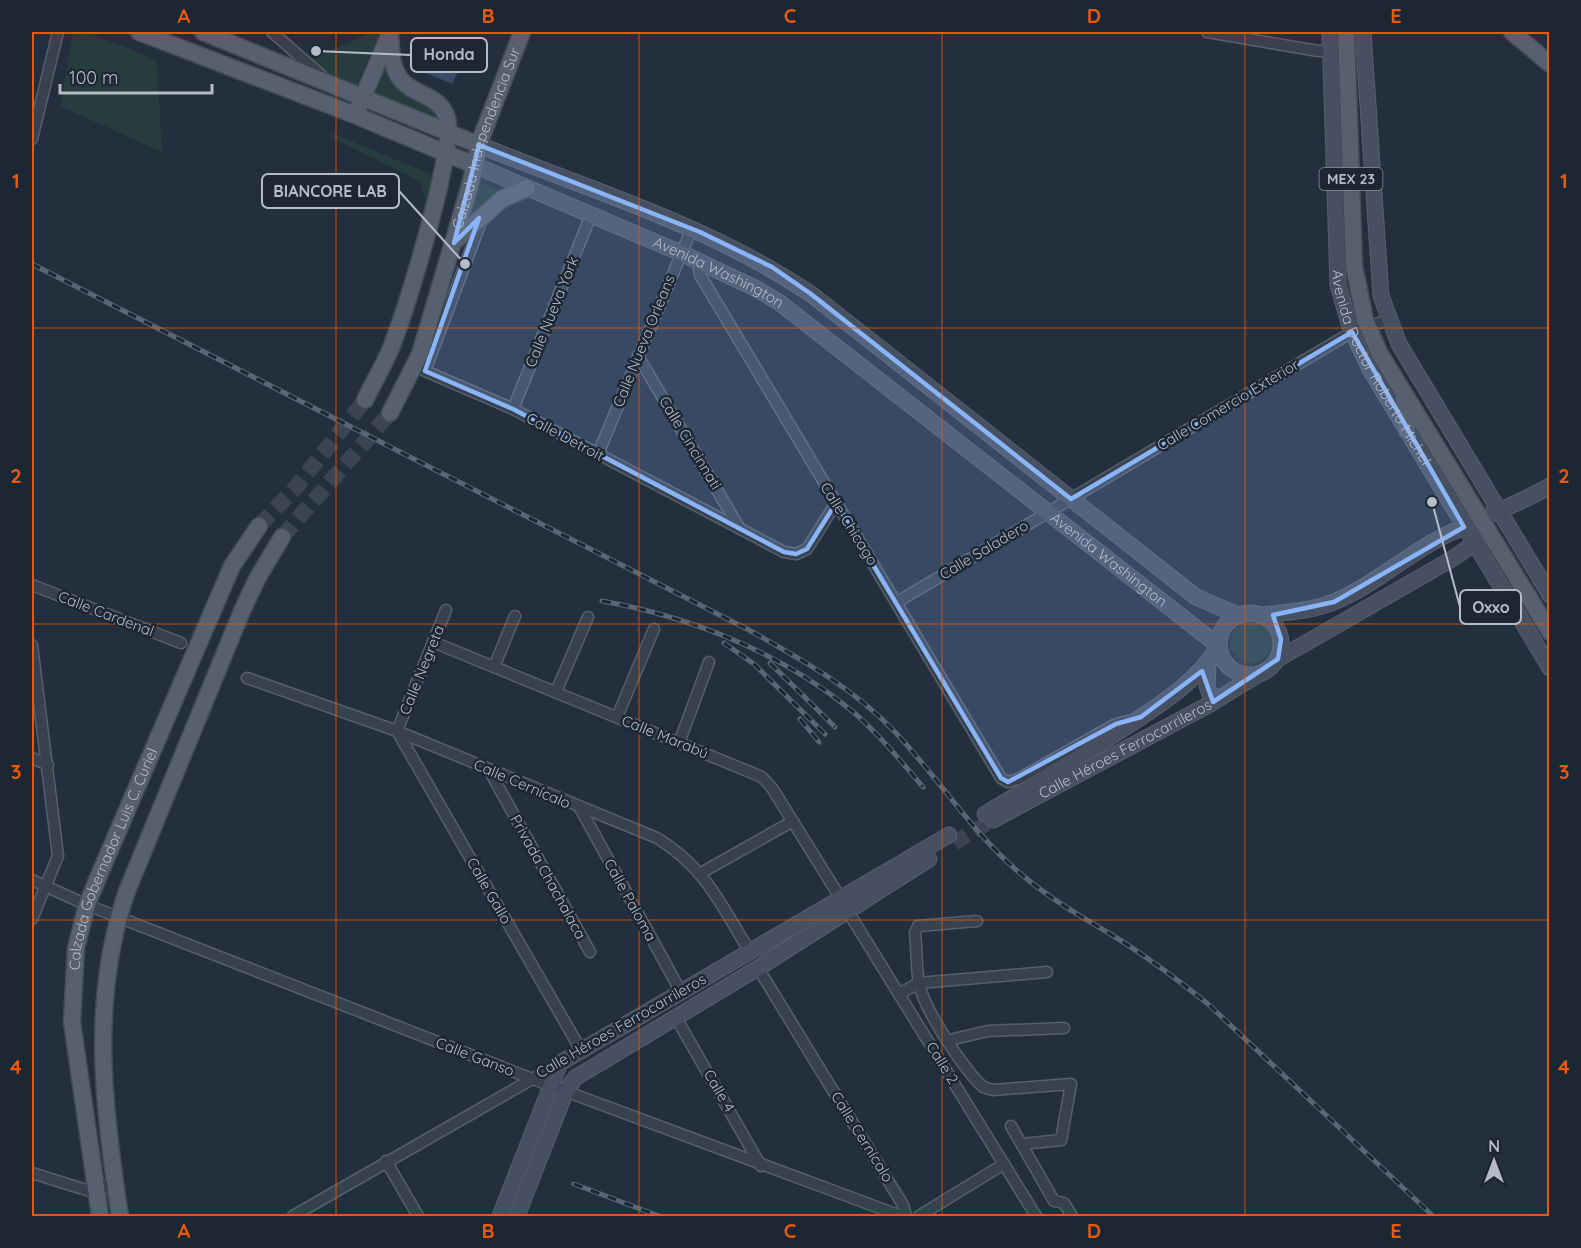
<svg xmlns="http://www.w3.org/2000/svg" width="1581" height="1248" font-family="Quicksand,sans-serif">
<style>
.green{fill:#263c3f}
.water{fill:#394c67}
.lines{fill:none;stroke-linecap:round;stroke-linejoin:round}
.secondary-tunnel{stroke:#3a4453;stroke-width:15;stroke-dasharray:15 8;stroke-linecap:butt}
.primary-tunnel{stroke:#3a4453;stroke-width:16;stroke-dasharray:16 8;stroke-linecap:butt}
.street-casing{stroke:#565f6c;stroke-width:13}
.secondary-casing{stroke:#565f6c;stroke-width:17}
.primary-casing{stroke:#414a57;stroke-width:19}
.street{stroke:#38414e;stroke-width:10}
.secondary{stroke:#465061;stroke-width:15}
.primary{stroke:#56606e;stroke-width:16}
.rail-casing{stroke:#5a6575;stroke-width:5}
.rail{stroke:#1d2633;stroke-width:3;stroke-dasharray:9;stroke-linecap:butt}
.marked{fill:#8ab4f8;fill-opacity:0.2;stroke:#8ab4f8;stroke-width:4.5;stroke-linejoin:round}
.grid{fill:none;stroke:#e8590c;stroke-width:1.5;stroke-opacity:0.55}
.labels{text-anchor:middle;stroke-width:5;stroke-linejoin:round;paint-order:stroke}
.shield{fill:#1d2633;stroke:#878f9c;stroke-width:1.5}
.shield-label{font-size:14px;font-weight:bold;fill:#b4bcc9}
.street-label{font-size:15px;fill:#b4bcc9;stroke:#1d2633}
.leader{fill:none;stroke:#b4bcc9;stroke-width:2}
.callout-dot{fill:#b4bcc9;stroke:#1d2633;stroke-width:2}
.callout{fill:#1d2633;stroke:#b4bcc9;stroke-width:2}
.callout-label{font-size:16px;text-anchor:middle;font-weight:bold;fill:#b4bcc9}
.neatline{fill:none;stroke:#e8590c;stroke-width:2}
.grid-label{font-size:20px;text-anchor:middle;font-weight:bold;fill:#e8590c}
</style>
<rect width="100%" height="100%" fill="#242f3e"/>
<g class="green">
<polygon points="73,32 87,32 157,60 162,152 60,106"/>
<polygon points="372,32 380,32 356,86 325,72 312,59"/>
<polygon points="384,61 433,106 442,124 370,95"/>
<polygon points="334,134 431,174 428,210 419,181 329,136"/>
<polygon points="482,183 503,192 472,220 467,218 477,185"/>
<circle cx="1251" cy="642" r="21"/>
</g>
<polygon class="water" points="419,45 462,64 452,84 409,66"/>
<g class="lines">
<polyline class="secondary-tunnel" points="954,843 991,821"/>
<g class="primary-tunnel">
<polyline points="259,526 297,486 365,400"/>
<polyline points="282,537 390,413"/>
</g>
<defs>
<g id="street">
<polyline points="272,32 322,76"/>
<polyline points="1207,32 1318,51 1337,51"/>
<polyline points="32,139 58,32"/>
<polyline points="481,222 425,371 513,409 784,552 796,554 807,549 836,503"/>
<polyline points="698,261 700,275 1001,778 1008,782 1018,779 1116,724 1128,721"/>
<polyline points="638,356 740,529"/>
<polyline points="513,409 591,215"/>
<polyline points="598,454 692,228"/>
<polyline points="32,585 181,643"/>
<polyline points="897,602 1352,332 1388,320"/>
<polyline points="446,610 397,731 581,1050"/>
<polyline points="433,642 762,777 772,788 841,899"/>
<polyline points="32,645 58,856 32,919"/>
<polyline points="494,667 515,616"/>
<path d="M247 678 397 731 657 838C706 868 721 905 750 952"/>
<polyline points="556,692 588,617"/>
<polyline points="617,717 654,629"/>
<polyline points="679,743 709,662"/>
<polyline points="32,758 48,765"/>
<polyline points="489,770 590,952"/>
<polyline points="580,808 681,992"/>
<polyline points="701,873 793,821"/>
<polyline points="32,880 87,905 530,1078 901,1216"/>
<polyline points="847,910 1036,1216"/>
<path d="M977 921 918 926 915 933C917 949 916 968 919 984 925 1011 963 1068 983 1087L993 1090 1071 1084 1061 1140 1022 1144"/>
<polyline points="758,968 903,1205 906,1216"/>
<polyline points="899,994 919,983 1047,972"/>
<polyline points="675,1016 761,1166"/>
<polyline points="949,1040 988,1031 1064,1028"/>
<polyline points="1011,1126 1054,1201 1064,1203 1072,1216"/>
<polyline points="386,1161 418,1216"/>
<polyline points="32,1173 96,1193 115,1181"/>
<polyline points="293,1216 560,1063"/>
<polyline points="919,1216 1004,1164"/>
</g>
<g id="secondary">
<path id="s1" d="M1330 32 1338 285 1350 327 1370 369 1550 668"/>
<polyline points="1363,32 1381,296 1399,344 1550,595"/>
<path d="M479 145C593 191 708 225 811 294L1196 597 1238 615"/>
<path id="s2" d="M474 165 681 253 757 289 780 303 1219 646C1197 682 1161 704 1126 727 1080 757 1033 786 985 814"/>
<circle cx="1250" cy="644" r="31"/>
<path d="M1264 615C1287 612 1313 611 1336 601 1374 585 1405 556 1442 537 1478 519 1515 506 1550 486"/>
<polyline points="1278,659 1452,559 1481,539"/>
<polyline points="1208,665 1207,686 1213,702"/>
<path id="s3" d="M993 820 1210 704 1259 674"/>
<polyline points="500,1216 560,1063 949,835"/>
<polyline points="517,1216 566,1091 575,1078 758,968 929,859"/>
</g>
<g id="primary">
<polyline points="139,32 355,115 474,165"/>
<polyline points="203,32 479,145"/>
<polyline points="1346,32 1354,266 1365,320 1380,354 1550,632"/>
<polyline points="1512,32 1550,64"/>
<polyline points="359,106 389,36"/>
<polyline points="454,242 502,199 527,188"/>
<polyline points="1404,396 1407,431"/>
<path d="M365 400C374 381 386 362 393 343 407 305 456 150 447 118 441 96 417 96 403 82 391 70 391 50 390 34"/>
<path id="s4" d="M390 413 420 354 470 185 480 141 522 32"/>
<path id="s5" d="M100 1216 72 1022 76 948 87 905 97 880 232 566 259 526"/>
<path d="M120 1216C103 1107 90 998 127 891L242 611 257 579 282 537"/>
</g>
</defs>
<use href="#street" class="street-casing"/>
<use href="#secondary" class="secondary-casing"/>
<use href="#primary" class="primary-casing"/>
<use href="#street" class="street"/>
<use href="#secondary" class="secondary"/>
<use href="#primary" class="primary"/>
<defs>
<g id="rail">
<path d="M32 264 749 630C802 660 852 687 894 731 938 777 972 833 1021 874 1049 898 1080 916 1112 935 1146 956 1177 979 1208 1004L1433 1216"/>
<path d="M602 601C691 617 780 652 851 710 878 733 900 760 923 787"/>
<polyline points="724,643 754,664 825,734"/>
<polyline points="770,663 835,727"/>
<polyline points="800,719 819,742"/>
<polyline points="574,1184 659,1216"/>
</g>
</defs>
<use href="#rail" class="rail-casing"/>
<use href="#rail" class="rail"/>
</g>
<path class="marked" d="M479 145 700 232 772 267 811 294 1071 499 1352 332 1464 527 1334 602 1273 615 1281 639 1278 659 1213 702 1202 671 1141 717 1116 724 1008 782 1001 778 836 503 807 549 796 554 784 552 513 409 425 371 479 218 454 243Z"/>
<path class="grid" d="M336 32V1216M639 32V1216M942 32V1216M1245 32V1216M32 328H1550M32 624H1550M32 920H1550"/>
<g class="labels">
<rect class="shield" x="1319.5" y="168" width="63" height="22" rx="4.5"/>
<g class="shield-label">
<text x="1351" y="184">MEX 23</text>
</g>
<g class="street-label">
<text dy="5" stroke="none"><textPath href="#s4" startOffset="292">Calzada Independencia Sur</textPath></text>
<text dy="5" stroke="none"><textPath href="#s2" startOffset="267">Avenida Washington</textPath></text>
<text transform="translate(552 312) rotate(-68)" y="5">Calle Nueva York</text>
<text transform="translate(644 341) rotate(-68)" y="5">Calle Nueva Orleans</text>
<text dy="5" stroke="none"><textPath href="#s1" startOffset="346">Avenida Doctor Roberto Michel</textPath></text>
<text transform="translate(1228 405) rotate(-31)" y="5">Calle Comercio Exterior</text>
<text transform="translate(565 437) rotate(28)" y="5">Calle Detroit</text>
<text transform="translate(690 443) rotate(59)" y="5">Calle Cincinnati</text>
<text transform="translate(849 524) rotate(58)" y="5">Calle Chicago</text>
<text transform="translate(984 550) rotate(-31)" y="5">Calle Saladero</text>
<text dy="5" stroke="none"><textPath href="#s2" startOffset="753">Avenida Washington</textPath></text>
<text transform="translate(106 614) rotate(21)" y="5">Calle Cardenal</text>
<text transform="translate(422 670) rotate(-68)" y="5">Calle Negreta</text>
<text transform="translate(665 737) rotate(22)" y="5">Calle Marabú</text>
<text dy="5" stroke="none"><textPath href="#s3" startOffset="150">Calle Héroes Ferrocarrileros</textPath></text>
<text transform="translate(522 784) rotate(23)" y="5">Calle Cernícalo</text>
<text dy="5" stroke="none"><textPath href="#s5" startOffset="366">Calzada Gobernador Luis C. Curiel</textPath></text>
<text transform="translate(548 877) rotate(61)" y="5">Privada Chachalaca</text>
<text transform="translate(489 891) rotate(60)" y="5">Calle Gallo</text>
<text transform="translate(630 900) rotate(61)" y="5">Calle Paloma</text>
<text transform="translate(621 1026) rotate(-30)" y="5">Calle Héroes Ferrocarrileros</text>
<text transform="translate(475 1057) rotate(21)" y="5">Calle Ganso</text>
<text transform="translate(942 1063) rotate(58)" y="5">Calle 2</text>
<text transform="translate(719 1091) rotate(60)" y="5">Calle 4</text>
<text transform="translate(862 1137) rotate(58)" y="5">Calle Cernícalo</text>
</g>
</g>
<path class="leader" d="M316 51L411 55M465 264L399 191M1432 502L1460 607"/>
<g class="callout-dot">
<circle cx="316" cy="51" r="6"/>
<circle cx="465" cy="264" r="6"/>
<circle cx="1432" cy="502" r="6"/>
</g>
<g class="callout">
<rect x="411" y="38" width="76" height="34" rx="6"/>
<rect x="262" y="174" width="137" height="34" rx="6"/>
<rect x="1460" y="590" width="61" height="34" rx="6"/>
</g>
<g class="callout-label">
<text x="449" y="60">Honda</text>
<text x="330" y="197">BIANCORE LAB</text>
<text x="1491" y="613">Oxxo</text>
</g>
<rect width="1581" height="1248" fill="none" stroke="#1d2633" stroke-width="66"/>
<g transform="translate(1494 1161)" stroke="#1d2633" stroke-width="4.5" paint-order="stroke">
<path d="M0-4.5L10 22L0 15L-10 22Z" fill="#b4bcc9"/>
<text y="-9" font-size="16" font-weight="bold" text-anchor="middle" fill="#b4bcc9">N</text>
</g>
<path d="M60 84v9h152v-9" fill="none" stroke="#b4bcc9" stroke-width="3"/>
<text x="69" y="84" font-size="18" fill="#b4bcc9" stroke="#1d2633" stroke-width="4.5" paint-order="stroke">100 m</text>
<rect x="33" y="33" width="1515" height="1182" class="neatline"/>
<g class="grid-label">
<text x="184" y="23">A</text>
<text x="488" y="23">B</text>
<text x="790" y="23">C</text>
<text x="1094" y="23">D</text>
<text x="1396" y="23">E</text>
<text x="16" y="188">1</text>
<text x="1564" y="188">1</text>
<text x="16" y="483">2</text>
<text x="1564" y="483">2</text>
<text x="16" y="779">3</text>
<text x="1564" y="779">3</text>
<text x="16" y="1074">4</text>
<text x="1564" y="1074">4</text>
<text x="184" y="1238">A</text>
<text x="488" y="1238">B</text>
<text x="790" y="1238">C</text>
<text x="1094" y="1238">D</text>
<text x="1396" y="1238">E</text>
</g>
</svg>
